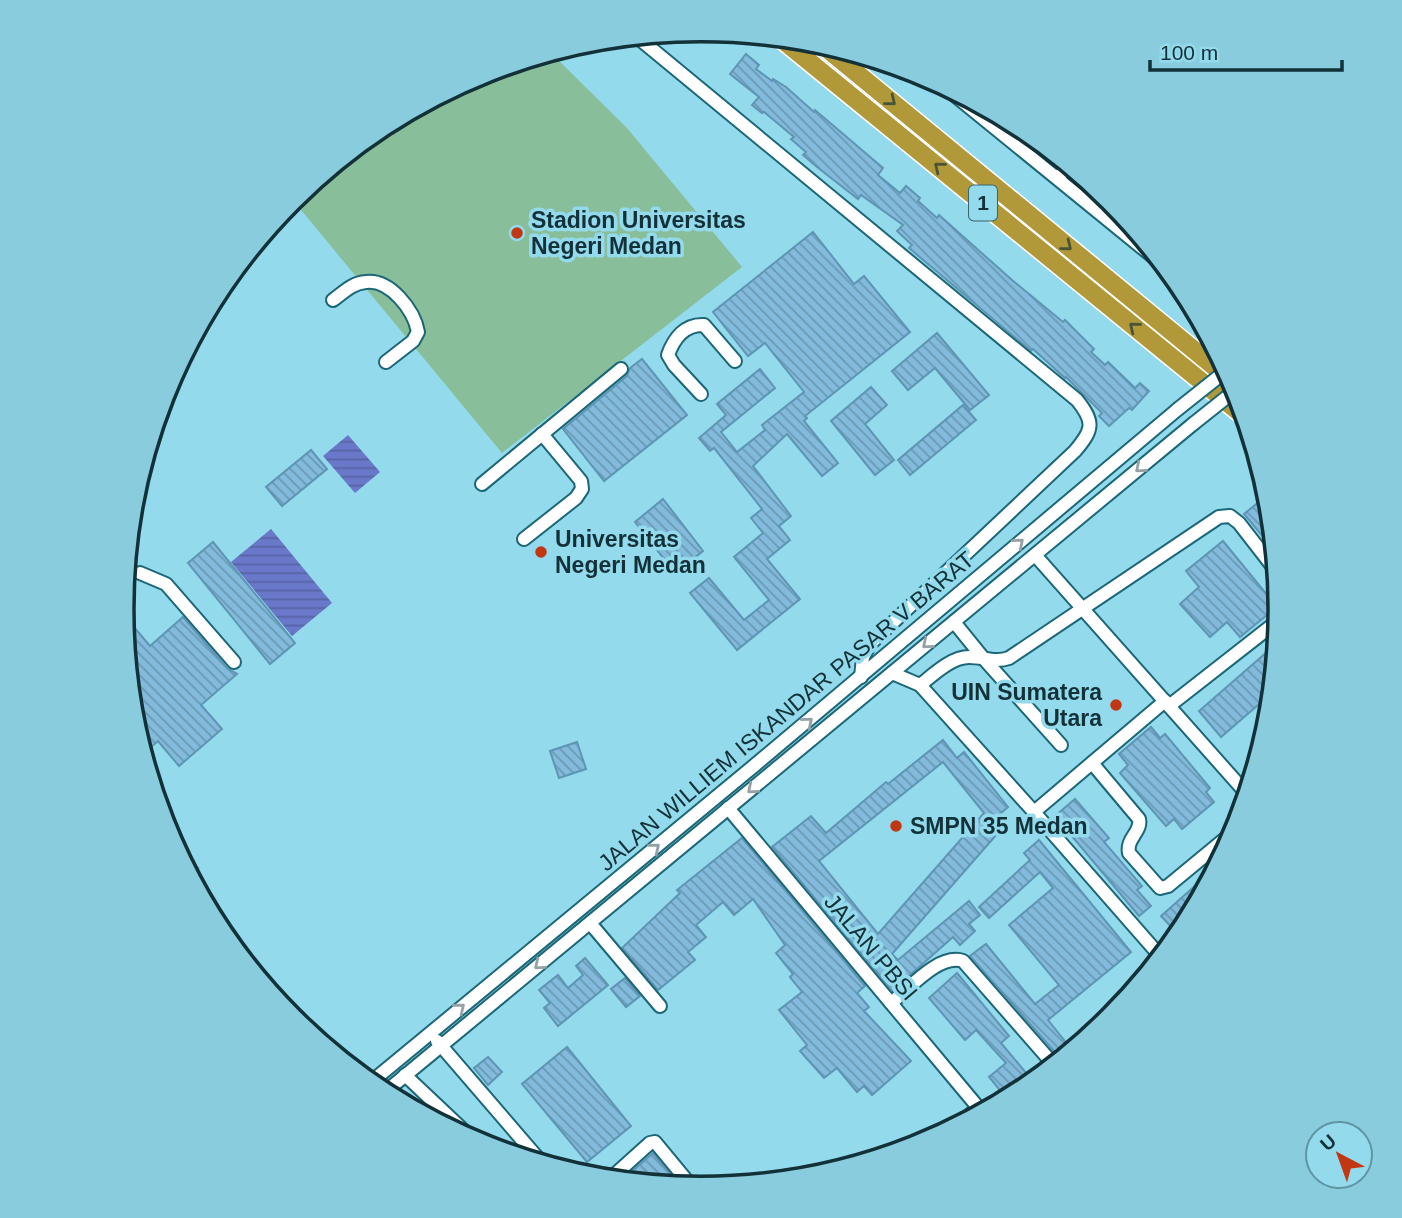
<svg xmlns="http://www.w3.org/2000/svg" width="1402" height="1218" font-family="Arial,sans-serif">
<style>
.park{fill:#89be9a}
.water{fill:url(#water-rules)}
.building{fill:url(#building-back-hatch);stroke:#5e95b4;stroke-width:2;fill-rule:evenodd}
.lines{fill:none;stroke-linecap:round;stroke-linejoin:round}
.minor-casing{stroke:#1b6777;stroke-width:16}
.highway-casing{stroke:#fff;stroke-width:21}
.path{stroke:#6097a5;stroke-width:2.5;stroke-dasharray:2 5;stroke-linecap:butt}
.minor{stroke:#fff;stroke-width:12}
.highway{stroke:#b19939;stroke-width:18}
.minor-bridge-casing{stroke:#1b6777;stroke-width:16;stroke-linecap:butt}
.minor-bridge{stroke:#fff;stroke-width:12}
.oneway{stroke:#4a5538}
.oneway2{stroke:#95a2a5}
.poi-dot{fill:#c13712;stroke:#93daec;stroke-width:2.5}
.labels{text-anchor:middle;stroke-width:7;stroke-linejoin:round;paint-order:stroke}
.shield{fill:#93daec;stroke:#39646e;stroke-width:2}
.shield-label{font-size:21px;font-weight:bold;fill:#133138}
.poi-label{font-size:23px;font-weight:bold;fill:#133138;stroke:#93daec;text-anchor:start}
.street-label{font-size:23px;fill:#133138;stroke:#93daec}
.rim{fill:none;stroke:#133138;stroke-width:3.5}
</style>
<defs>
<pattern id="water-rules" width="6" height="5" patternUnits="userSpaceOnUse" patternTransform="scale(1.75)"><rect width="6" height="5" fill="#6a78c9"/><path d="M0 2.5h6" fill="none" stroke="#5663a4"/></pattern>
<pattern id="building-back-hatch" width="6" height="6" patternUnits="userSpaceOnUse" patternTransform="scale(1.75)"><rect width="6" height="6" fill="#83bbdc"/><path d="M-1 5l2 2M0 0l6 6M5-1l2 2" fill="none" stroke="#6a99b3"/></pattern>
</defs>
<rect width="100%" height="100%" fill="#93daec"/>
<polygon class="park" points="550,52 627,128 742,267 502,453 292,199 380,127 480,74"/>
<g class="water">
<polygon points="348,435 380,472 355,493 323,456"/>
<polygon points="271,529 332,603 292,636 231,562"/>
</g>
<g class="building">
<polygon points="746,54 759,65 756,69 772,81 773,79 786,87 814,112 815,110 883,168 878,175 900,193 906,186 920,198 918,201 937,218 939,215 1012,280 1063,322 1065,320 1094,349 1091,352 1105,365 1108,362 1135,388 1140,383 1149,391 1132,410 1129,408 1109,426 1099,416 1102,413 1066,377 1065,378 1033,349 1031,351 909,248 912,245 897,231 903,225 861,195 858,199 817,167 803,155 806,152 791,139 794,137 764,112 762,113 752,105 759,97 730,74"/>
<polygon points="813,232 854,284 864,276 910,332 805,416 807,418 804,421 838,463 822,476 787,434 753,466 791,516 779,526 790,540 767,559 800,599 737,650 690,593 709,578 744,620 769,600 734,557 763,533 751,518 762,509 714,448 710,451 699,438 726,415 717,404 760,369 775,388 721,432 737,452 765,430 762,425 804,392 765,343 748,356 713,312"/>
<polygon points="937,333 989,395 970,410 935,368 908,390 892,371"/>
<polygon points="642,359 687,415 604,481 563,429 627,376 630,368"/>
<polygon points="871,387 887,405 865,424 894,460 875,475 831,421"/>
<polygon points="963,405 976,420 910,475 898,460"/>
<polygon points="311,450 327,469 282,506 266,487"/>
<polygon points="1265,497 1270,503 1275,551 1244,514"/>
<polygon points="663,499 703,551 675,573 635,522"/>
<polygon points="1223,541 1277,607 1240,637 1227,622 1210,637 1180,604 1199,587 1186,571"/>
<polygon points="213,542 295,643 270,664 188,563"/>
<polygon points="122,613 150,646 183,617 227,668 237,674 201,705 222,729 179,766 158,741 143,754 133,722"/>
<polygon points="1267,652 1275,662 1272,693 1221,737 1199,711"/>
<polygon points="1151,727 1160,738 1165,734 1210,788 1206,792 1214,802 1182,829 1174,819 1166,826 1120,773 1128,765 1119,754"/>
<path d="M943 740 957 758 964 752 1008 807 995 818 1004 826 892 954 898 960 969 901 980 915 969 924 975 931 960 945 953 937 892 991 772 847 811 816 826 833 886 782 888 784ZM943 762 984 813 878 934 819 861Z"/>
<polygon points="577,742 586,769 559,778 550,751"/>
<polygon points="1075,799 1109,838 1104,842 1142,886 1137,890 1151,906 1139,916 1055,816"/>
<polygon points="742,838 865,986 857,993 869,1007 864,1011 911,1061 872,1095 864,1086 857,1092 837,1068 824,1078 800,1051 807,1045 779,1010 802,992 790,977 793,974 776,953 785,945 753,899 734,915 723,902 696,925 706,937 688,952 695,960 658,990 622,948 680,893 677,890"/>
<polygon points="1039,840 1131,952 1048,1020 1072,1050 1061,1059 970,956 986,944 1035,1004 1059,985 1009,925 1053,888 1040,872 989,918 979,907 1030,860 1024,853"/>
<polygon points="1215,868 1185,926 1177,933 1161,916"/>
<polygon points="585,958 608,985 558,1026 544,1008 550,1003 539,990 558,975 568,988 583,975 576,966"/>
<polygon points="957,973 1009,1036 1001,1043 1027,1074 1003,1094 989,1077 1006,1063 976,1030 965,1040 929,998"/>
<polygon points="625,978 640,996 626,1007 611,989"/>
<polygon points="567,1047 631,1126 587,1162 522,1084"/>
<polygon points="488,1057 502,1072 488,1085 474,1068"/>
<polygon points="653,1153 680,1186 622,1180"/>
</g>
<g class="lines">
<defs>
<g id="minor">
<path d="M636 36 1077 400C1095 422 1093 430 1075 451L870 644 863 657 861 677"/>
<polyline points="941,84 1167,268"/>
<polyline points="1058,178 1068,165"/>
<path d="M333 300C344 292 352 283 366 282 390 279 414 310 418 332L413 341 386 362"/>
<path d="M701 394 674 365 668 355C674 338 685 324 704 325L735 361"/>
<polyline points="482,484 621,369"/>
<polyline points="524,539 576,498 582,489 581,481 542,434"/>
<polyline points="1035,555 1247,794"/>
<polyline points="140,573 166,584 234,662"/>
<polyline points="954,622 984,659 1061,745"/>
<polyline points="892,673 920,685 1034,812 1161,957"/>
<path d="M920 685C933 675 951 657 969 657 984 657 995 663 1009 658L1219 517 1230 516 1239 523 1277 572"/>
<polyline points="1169,706 1279,620"/>
<path d="M1092 763 1139 819C1142 832 1126 838 1129 853L1160 888 1168 886 1237 829"/>
<polyline points="728,808 982,1112"/>
<polyline points="1034,812 1165,701"/>
<polyline points="590,923 660,1006"/>
<path d="M891 1003C909 989 939 953 963 961L1054 1065"/>
<polyline points="437,1041 542,1163"/>
<polyline points="405,1075 477,1143"/>
<polyline points="370,1083 755,765 1178,409"/>
<polyline points="384,1093 1193,424"/>
<polyline points="958,1125 972,1113 974,1117"/>
<polyline points="610,1179 650,1143 655,1142 693,1188"/>
</g>
<g id="highway">
<polyline points="779,37 1245,417"/>
<polyline points="820,43 1233,382"/>
</g>
</defs>
<use href="#minor" class="minor-casing"/>
<use href="#highway" class="highway-casing"/>
<polyline class="path" points="187,870 193,865 198,866 197,889"/>
<use href="#minor" class="minor"/>
<use href="#highway" class="highway"/>
<defs>
<g id="minor-bridge">
<polyline points="1178,409 1227,370"/>
<polyline points="1193,424 1237,389"/>
</g>
</defs>
<use href="#minor-bridge" class="minor-bridge-casing"/>
<use href="#minor-bridge" class="minor-bridge"/>
</g>
<defs><path id="oneway-chevron" d="M-2-3.5L2.5 0L-2 3.5" fill="none" stroke-width="1.6" stroke-linecap="round" stroke-linejoin="round" transform="scale(1.75)"/></defs>
<g class="oneway">
<use href="#oneway-chevron" transform="translate(891 101) rotate(39)"/>
<use href="#oneway-chevron" transform="translate(939 167) rotate(-141)"/>
<use href="#oneway-chevron" transform="translate(1067 246) rotate(39)"/>
<use href="#oneway-chevron" transform="translate(1134 327) rotate(-141)"/>
</g>
<g class="oneway2">
<use href="#oneway-chevron" transform="translate(1140 468) rotate(140)"/>
<use href="#oneway-chevron" transform="translate(1019 543) rotate(-40)"/>
<use href="#oneway-chevron" transform="translate(927 644) rotate(140)"/>
<use href="#oneway-chevron" transform="translate(808 722) rotate(-40)"/>
<use href="#oneway-chevron" transform="translate(752 789) rotate(140)"/>
<use href="#oneway-chevron" transform="translate(655 848) rotate(-39)"/>
<use href="#oneway-chevron" transform="translate(539 965) rotate(140)"/>
<use href="#oneway-chevron" transform="translate(460 1008) rotate(-39)"/>
</g>
<g class="poi-dot">
<circle cx="517" cy="233" r="7"/>
<circle cx="541" cy="552" r="7"/>
<circle cx="1116" cy="705" r="7"/>
<circle cx="896" cy="826" r="7"/>
</g>
<g class="labels">
<rect class="shield" x="969" y="185.5" width="28" height="35" rx="5"/>
<g class="shield-label">
<text x="983" y="210">1</text>
</g>
<g class="poi-label">
<text x="531" y="228">Stadion Universitas<tspan x="531" dy="26">Negeri Medan</tspan></text>
<text x="555" y="547">Universitas<tspan x="555" dy="26">Negeri Medan</tspan></text>
<text x="1102" y="700" text-anchor="end">UIN Sumatera<tspan x="1102" dy="26">Utara</tspan></text>
<text x="910" y="834">SMPN 35 Medan</text>
</g>
<g class="street-label">
<text transform="translate(786 711) rotate(-40)" y="8">JALAN WILLIEM ISKANDAR PASAR V BARAT</text>
<text transform="translate(871 947) rotate(50)" y="8">JALAN PBSI</text>
</g>
</g>
<path d="M0 0H1402V1218H0ZM134 609a567 567 0 1 1 1134 0a567 567 0 1 1-1134 0Z" fill="#89ccde" fill-rule="evenodd"/>
<path class="rim" d="M134 609a567 567 0 1 1 1134 0a567 567 0 1 1-1134 0Z"/>
<g transform="translate(1339 1155) rotate(319)"><circle r="33" fill="#93daec" stroke="#6096a4" stroke-width="2"/>
<path d="M0-5L12 26L0 18L-12 26Z" fill="#c13712"/>
<text y="-10" font-size="19" font-weight="bold" text-anchor="middle" fill="#133138">U</text>
</g>
<path d="M1150 60v10h192v-10" fill="none" stroke="#133138" stroke-width="3.5"/>
<text x="1160" y="60" font-size="21" fill="#133138" stroke="#93daec" stroke-width="5" paint-order="stroke">100 m</text>
</svg>
